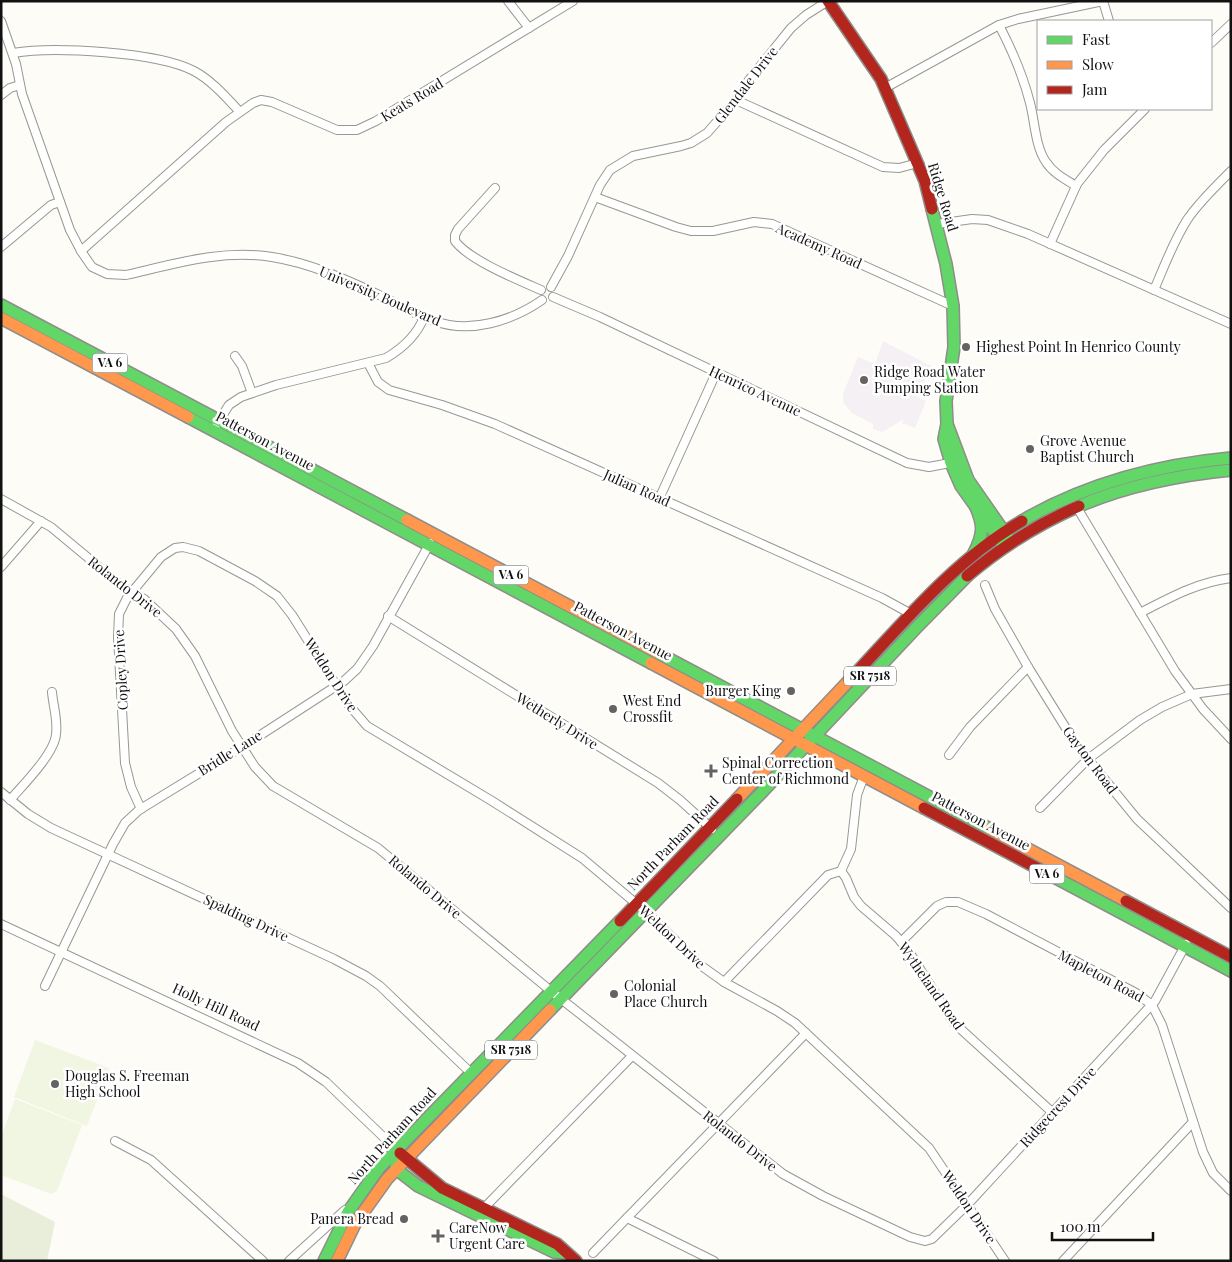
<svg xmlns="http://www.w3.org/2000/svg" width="1232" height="1262" font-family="'Playfair Display',serif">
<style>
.industrial{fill:#f5f0f3}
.cemetery{fill:#e9eedb}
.pitch{fill:#f0f6e1}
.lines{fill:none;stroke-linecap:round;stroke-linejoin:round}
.street-casing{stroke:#979795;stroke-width:10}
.fast-casing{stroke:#8e8d8b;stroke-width:14}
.slow-casing{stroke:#8e8d8b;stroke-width:14}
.jam-casing{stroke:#8e8d8b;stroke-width:14}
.street{stroke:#fffffe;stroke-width:8}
.fast{stroke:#63d668;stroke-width:11}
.slow{stroke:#ff974d;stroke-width:11}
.jam{stroke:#b3261e;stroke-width:11}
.poi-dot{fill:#646362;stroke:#fff;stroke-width:2}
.labels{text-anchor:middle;stroke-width:5;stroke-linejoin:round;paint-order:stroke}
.shield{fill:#fff;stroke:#585858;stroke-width:1}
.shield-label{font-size:12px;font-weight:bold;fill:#111}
.street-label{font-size:14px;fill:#111;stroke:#fff}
.poi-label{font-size:14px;fill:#111;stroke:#fff;text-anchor:start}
</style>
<rect width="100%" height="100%" fill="#fdfcf7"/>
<polygon class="industrial" points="883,341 931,366 917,397 926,401 915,428 902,423 904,419 882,432 873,429 873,424 852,413 843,402 843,394 858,357 875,364"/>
<polygon class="cemetery" points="1,1194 55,1222 47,1261 1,1261"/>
<g class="pitch">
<polygon points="35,1040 109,1068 87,1126 14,1097"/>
<polygon points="15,1099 82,1125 57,1191 51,1194 1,1175 1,1137"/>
</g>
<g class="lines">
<defs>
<g id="street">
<polyline points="508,1 529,28"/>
<path d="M1 21 16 64 22 94 70 230 81 251 92 267 107 274 126 275C174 264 222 249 272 257 310 263 345 279 379 295 397 303 415 315 434 321 470 334 512 321 542 300"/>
<path d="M999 25C1012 50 1023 75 1030 103 1035 122 1035 146 1046 162 1053 173 1065 179 1076 186"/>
<polyline points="1211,43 1231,24"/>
<path d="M13 53C53 46 158 52 194 71 211 80 226 97 239 111"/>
<polyline points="885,88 999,25 1018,19 1103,1 1109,21"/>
<polyline points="1,95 10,88 20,85"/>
<polyline points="736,100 883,167 899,168 918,163"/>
<path d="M495 188 458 229 455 235V241C469 260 518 280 541 290"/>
<polyline points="595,197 676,227 691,231 713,231 754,222 772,224 953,306"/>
<polyline points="937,224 972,219 988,220 1028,234 1231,324"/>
<polyline points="1050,244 1077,184 1104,150 1145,109"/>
<polyline points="1,247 51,205 60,202"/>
<polyline points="81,251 226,122 253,103 261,100 272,102 337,130 357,130 376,121 573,1"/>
<polyline points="551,287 568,256 600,185 610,170 633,156 681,146 691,143 707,133 736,100 749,80 791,28 806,15 828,1"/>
<path d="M1154 290C1164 267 1173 242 1187 220 1199 202 1215 187 1231 171"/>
<polyline points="553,297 600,317 907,463 929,467 955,462"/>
<polyline points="235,356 242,366 252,393"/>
<polyline points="368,363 378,382 389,390 442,405 495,424 882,598 911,614"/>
<path d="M217 424 229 405 241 397 276 385 386 358C403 348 417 335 424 317"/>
<polyline points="1,499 51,527 122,586 144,599 176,629 195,656 232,731 255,767 273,786 378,848 551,991 783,1174 823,1196 910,1237 925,1241 932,1239 968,1204 1155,1001 1186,944"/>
<polyline points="659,499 716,373"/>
<polyline points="1076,506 1175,671 1203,709 1231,739"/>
<polyline points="1,567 41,521"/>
<polyline points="985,585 995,609 1028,667 1072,738 1088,759 1137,819 1231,908"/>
<path d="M1140 613C1169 598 1198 582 1231 578"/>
<polyline points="388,616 658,783 680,800 712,829"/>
<polyline points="949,755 970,727 1028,667"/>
<polyline points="1,792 28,814 51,828 334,959 366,976 380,986 471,1073"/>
<path d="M10 800C23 785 55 753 56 734 58 720 53 705 52 692"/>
<polyline points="1040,808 1088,759 1140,720 1162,707 1192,694 1231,689"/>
<polyline points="141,809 131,787 125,763 118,637 119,614 127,598 161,557 175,548 183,547 199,551 255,581 277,596 292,615 348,704 367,726 492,801 582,858 645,911 703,967 724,982 777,1011 795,1023 929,1148 1005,1261"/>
<polyline points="841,871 846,878 854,897 861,906 896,936 908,950 954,1023 1053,1113"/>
<polyline points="1,924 298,1063 326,1082 397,1150"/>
<polyline points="901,942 937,906 946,902 958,902 986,914 1136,993 1152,1005 1162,1025 1203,1152 1213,1173 1231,1191"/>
<polyline points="724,982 828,875 841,871 851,849 857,795 864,776"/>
<polyline points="45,986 113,844 125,823 139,810 242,747 344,681 357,669 373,646 430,543"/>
<polyline points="115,1141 151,1160 263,1261"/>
<polyline points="484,1208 632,1056"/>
<polyline points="627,1218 714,1261"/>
<polyline points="593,1253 806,1033"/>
<polyline points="289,1261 345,1210"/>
<polyline points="1063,1261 1193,1122"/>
</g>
<g id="fast">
<polyline points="932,209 946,264 953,306 954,347 946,401 947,424 944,439 951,463 961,486 1002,543"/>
<polyline points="1,305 407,520"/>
<polyline points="188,417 651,663"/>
<polyline points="947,424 968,480 1007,536"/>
<path d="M1079 506C1128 485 1179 475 1231 470"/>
<path d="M1022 521C1087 483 1156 465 1231 458"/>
<path d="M974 553C984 533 984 525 975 505"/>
<polyline points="656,652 990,829"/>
<polyline points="1041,870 1231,971"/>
<polyline points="550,1010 762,792 916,628 967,576"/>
<polyline points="396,1162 396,1169 418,1186 554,1252 566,1253"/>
<polyline points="324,1261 348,1212 379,1168 620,921"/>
</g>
<g id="slow">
<polyline points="1,318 188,417"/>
<polyline points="407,520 656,652"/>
<polyline points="651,663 924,808"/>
<polyline points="737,799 859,670"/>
<polyline points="990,829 1126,901"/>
<polyline points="337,1261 355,1224 387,1179 550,1010"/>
</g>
<g id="jam">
<polyline points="828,1 881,79 925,181 932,209"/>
<path d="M967 576C1001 547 1038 524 1079 506"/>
<path d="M859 670C908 617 958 558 1022 521"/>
<polyline points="924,808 1041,870"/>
<polyline points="1126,901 1231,957"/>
<polyline points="620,921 737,799"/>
<polyline points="400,1153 442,1188 557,1244 576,1261"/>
</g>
</defs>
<use href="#street" class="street-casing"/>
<use href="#fast" class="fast-casing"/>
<use href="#slow" class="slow-casing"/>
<use href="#jam" class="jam-casing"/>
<use href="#street" class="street"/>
<use href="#fast" class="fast"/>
<use href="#slow" class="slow"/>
<use href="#jam" class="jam"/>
</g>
<g class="poi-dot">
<circle cx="966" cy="347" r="5"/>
<circle cx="864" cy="380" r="5"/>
<circle cx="1030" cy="449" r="5"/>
<circle cx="791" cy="691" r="5"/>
<circle cx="613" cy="709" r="5"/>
<path d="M708.5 763.5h5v5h5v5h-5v5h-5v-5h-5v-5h5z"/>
<circle cx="614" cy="994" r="5"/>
<circle cx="55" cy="1084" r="5"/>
<circle cx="404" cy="1219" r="5"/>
<path d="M435.5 1228.5h5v5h5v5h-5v5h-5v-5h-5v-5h5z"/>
</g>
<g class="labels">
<g class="shield">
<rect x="92.5" y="353.5" width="35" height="19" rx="4"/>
<rect x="493.5" y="565.5" width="35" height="19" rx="4"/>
<rect x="844" y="666.5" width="52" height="19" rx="4"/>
<rect x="1029.5" y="864.5" width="35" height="19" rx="4"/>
<rect x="485" y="1040.5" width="52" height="19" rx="4"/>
</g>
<g class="shield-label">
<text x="110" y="367">VA 6</text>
<text x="511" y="579">VA 6</text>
<text x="870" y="680">SR 7518</text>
<text x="1047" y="878">VA 6</text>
<text x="511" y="1054">SR 7518</text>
</g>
<g class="street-label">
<text transform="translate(746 85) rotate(-52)" y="5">Glendale Drive</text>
<text transform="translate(412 100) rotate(-31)" y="5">Keats Road</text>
<text transform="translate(943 197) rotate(73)" y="5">Ridge Road</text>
<text transform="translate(819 246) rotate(24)" y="5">Academy Road</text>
<text transform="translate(380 296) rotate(23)" y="5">University Boulevard</text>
<text transform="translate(755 391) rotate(25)" y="5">Henrico Avenue</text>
<text transform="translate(265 441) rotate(28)" y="5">Patterson Avenue</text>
<text transform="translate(637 488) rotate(24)" y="5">Julian Road</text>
<text transform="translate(125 587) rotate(38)" y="5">Rolando Drive</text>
<text transform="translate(623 631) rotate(28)" y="5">Patterson Avenue</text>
<text transform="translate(121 670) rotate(-93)" y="5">Copley Drive</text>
<text transform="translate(331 675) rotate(57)" y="5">Weldon Drive</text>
<text transform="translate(557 721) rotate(32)" y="5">Wetherly Drive</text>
<text transform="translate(230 753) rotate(-32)" y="5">Bridle Lane</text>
<text transform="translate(1090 760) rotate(53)" y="5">Gayton Road</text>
<text transform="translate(981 821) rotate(28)" y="5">Patterson Avenue</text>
<text transform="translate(673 843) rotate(-46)" y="5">North Parham Road</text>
<text transform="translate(425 887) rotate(40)" y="5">Rolando Drive</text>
<text transform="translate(246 918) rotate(25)" y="5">Spalding Drive</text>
<text transform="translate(672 937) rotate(43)" y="5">Weldon Drive</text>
<text transform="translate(1101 976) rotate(28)" y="5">Mapleton Road</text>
<text transform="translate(931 986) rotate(55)" y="5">Wytheland Road</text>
<text transform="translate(216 1007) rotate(25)" y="5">Holly Hill Road</text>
<text transform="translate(1058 1107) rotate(-47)" y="5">Ridgecrest Drive</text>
<text transform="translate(392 1136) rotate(-48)" y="5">North Parham Road</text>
<text transform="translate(740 1141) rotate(38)" y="5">Rolando Drive</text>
<text transform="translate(969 1207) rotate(56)" y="5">Weldon Drive</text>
</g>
<g class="poi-label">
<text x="976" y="352">Highest Point In Henrico County</text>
<text x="874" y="377">Ridge Road Water<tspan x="874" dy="16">Pumping Station</tspan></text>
<text x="1040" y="446">Grove Avenue<tspan x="1040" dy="16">Baptist Church</tspan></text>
<text x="781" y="696" text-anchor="end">Burger King</text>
<text x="623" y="706">West End<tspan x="623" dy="16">Crossfit</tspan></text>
<text x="722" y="768">Spinal Correction<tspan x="722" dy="16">Center of Richmond</tspan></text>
<text x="624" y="991">Colonial<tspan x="624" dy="16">Place Church</tspan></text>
<text x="65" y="1081">Douglas S. Freeman<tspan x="65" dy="16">High School</tspan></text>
<text x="394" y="1224" text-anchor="end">Panera Bread</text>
<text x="449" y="1233">CareNow<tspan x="449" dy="16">Urgent Care</tspan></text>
</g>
</g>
<rect width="1232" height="1262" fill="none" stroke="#111111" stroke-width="5"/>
<rect x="1037" y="20" width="175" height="90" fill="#ffffff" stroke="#a0a0a0"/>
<rect x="1047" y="36" width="25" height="8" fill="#63d668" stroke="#a0a0a0"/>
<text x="1082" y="45" font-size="15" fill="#111111">Fast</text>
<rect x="1047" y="61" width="25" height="8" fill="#ff974d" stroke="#a0a0a0"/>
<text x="1082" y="70" font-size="15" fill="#111111">Slow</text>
<rect x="1047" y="86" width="25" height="8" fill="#b3261e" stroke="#a0a0a0"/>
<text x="1082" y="95" font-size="15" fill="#111111">Jam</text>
<path d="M1052 1232v8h101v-8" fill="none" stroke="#111111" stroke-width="2.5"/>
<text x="1060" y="1232" font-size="15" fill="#111111" stroke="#ffffff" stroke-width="4" paint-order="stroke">100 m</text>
</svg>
